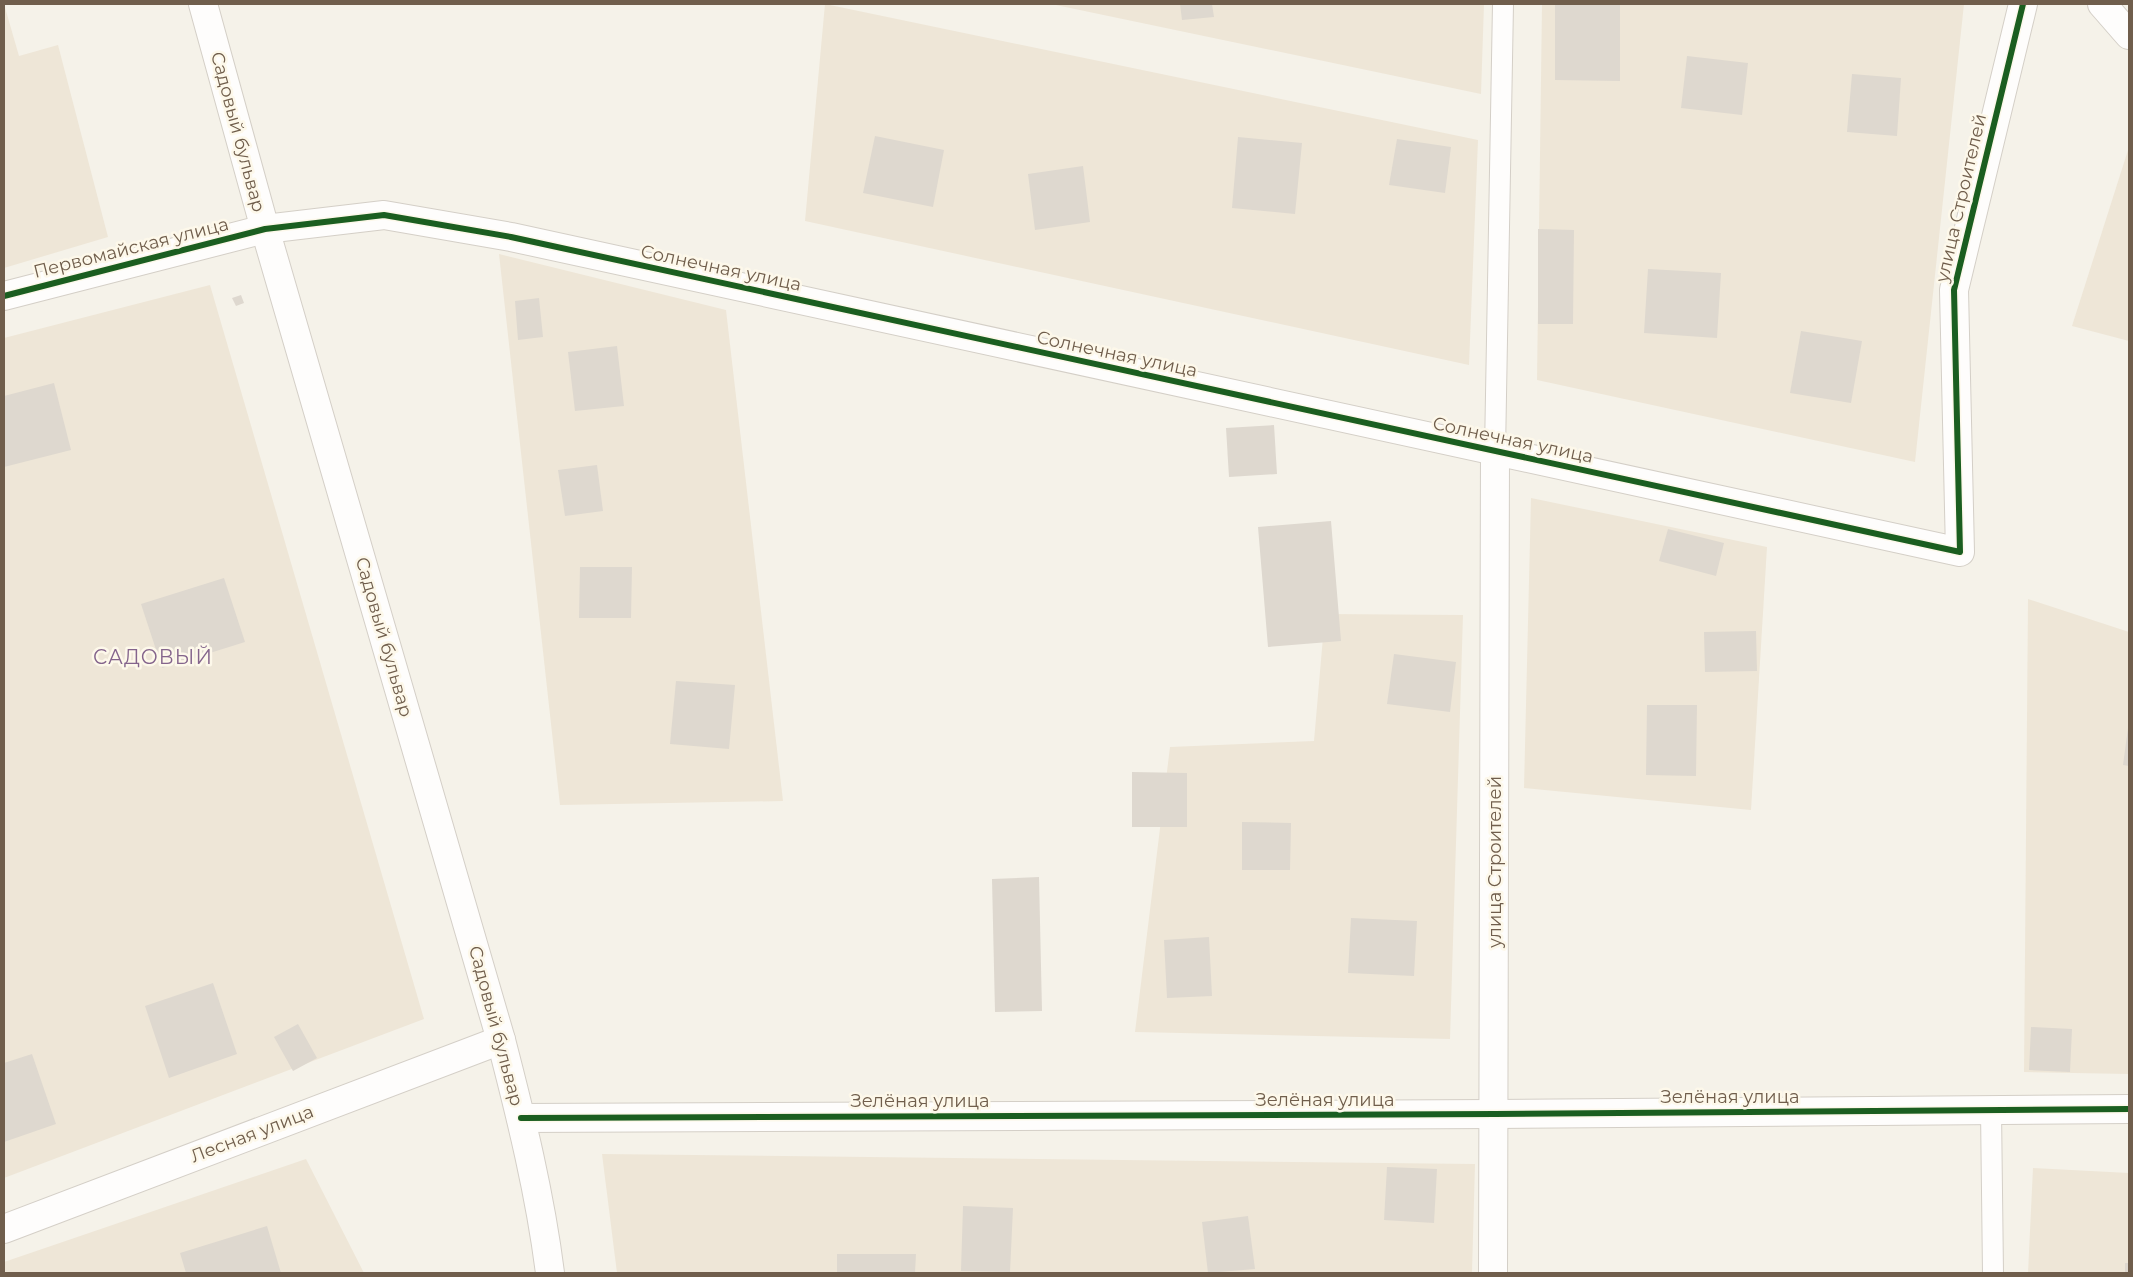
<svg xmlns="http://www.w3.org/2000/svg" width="2133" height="1277" font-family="Montserrat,sans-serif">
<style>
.residential{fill:#eee6d7}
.building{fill:#ded8cf}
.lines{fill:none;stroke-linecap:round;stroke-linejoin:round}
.service-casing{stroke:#d4cfc7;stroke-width:22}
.minor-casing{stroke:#d4cfc7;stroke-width:30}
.tertiary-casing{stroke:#d4cfc7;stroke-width:30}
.service{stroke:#fefdfc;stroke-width:20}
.minor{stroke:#fefdfc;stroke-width:28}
.tertiary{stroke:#fefdfc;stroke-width:28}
.cycleway-casing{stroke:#fdf8ea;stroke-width:9}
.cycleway{stroke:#1b5e20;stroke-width:6}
.labels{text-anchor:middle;stroke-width:5;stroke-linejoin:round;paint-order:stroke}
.street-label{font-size:18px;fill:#705e4c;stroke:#fdf8ea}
.quarter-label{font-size:20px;letter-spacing:1px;fill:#84648c;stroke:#fdf8ea}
</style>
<rect width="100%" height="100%" fill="#f5f2e9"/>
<g class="residential">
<polygon points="4,4 19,56 58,45 108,237 4,268"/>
<polygon points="825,4 1478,140 1469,365 805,221"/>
<polygon points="1051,4 1484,4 1481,94"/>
<polygon points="1542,4 1964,4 1915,462 1537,380"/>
<polygon points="2129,147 2129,341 2072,326"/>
<polygon points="499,254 726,310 783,801 560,805"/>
<polygon points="210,285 424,1019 4,1178 4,338"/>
<polygon points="1531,498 1767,547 1751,810 1524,788"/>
<polygon points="2028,599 2129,632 2129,1074 2024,1072"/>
<polygon points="1325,614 1463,615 1450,1039 1135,1032 1170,747 1314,741"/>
<polygon points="602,1154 1475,1164 1472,1273 617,1273"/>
<polygon points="306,1159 364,1273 4,1273 4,1262"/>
<polygon points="2033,1168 2129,1173 2129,1273 2028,1273"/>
</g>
<g class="building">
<polygon points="1180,4 1212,4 1214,17 1182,20"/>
<polygon points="1555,4 1620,4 1620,81 1555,80"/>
<polygon points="1687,56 1748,63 1742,115 1681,108"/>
<polygon points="1852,74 1901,78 1897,136 1847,132"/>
<polygon points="875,136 944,150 933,207 863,193"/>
<polygon points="1238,137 1302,143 1295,214 1232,208"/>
<polygon points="1397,139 1451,147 1445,193 1389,185"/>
<polygon points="1083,166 1090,222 1035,230 1028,174"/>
<polygon points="1538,229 1574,230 1573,324 1538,324"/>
<polygon points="1648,269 1721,273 1717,338 1644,333"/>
<polygon points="241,295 244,303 236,306 232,298"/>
<polygon points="539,298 543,337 518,340 515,301"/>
<polygon points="1801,331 1862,341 1851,403 1790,393"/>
<polygon points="617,346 624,406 575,411 568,352"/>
<polygon points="54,383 71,450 4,467 4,396"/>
<polygon points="1274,425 1277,474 1229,477 1226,428"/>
<polygon points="597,465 603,511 565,516 558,470"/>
<polygon points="1331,521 1341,641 1268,647 1258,527"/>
<polygon points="1668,529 1724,543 1716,576 1659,561"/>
<polygon points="580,567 632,567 631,618 579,618"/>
<polygon points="224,578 245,642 162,668 141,604"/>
<polygon points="1756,631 1757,671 1705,672 1704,632"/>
<polygon points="1394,654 1456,662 1450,712 1387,704"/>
<polygon points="676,681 735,685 729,749 670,744"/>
<polygon points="1647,705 1697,705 1696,776 1646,775"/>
<polygon points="2128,728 2129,728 2129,766 2123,765"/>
<polygon points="1132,772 1187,773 1187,827 1132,827"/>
<polygon points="1242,822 1291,823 1290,870 1242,870"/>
<polygon points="1039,877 1042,1011 995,1012 992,879"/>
<polygon points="1351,918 1417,921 1414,976 1348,973"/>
<polygon points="1209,937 1212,996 1167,998 1164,940"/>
<polygon points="213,983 237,1054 169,1078 145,1006"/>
<polygon points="298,1024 317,1058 293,1071 274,1037"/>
<polygon points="2031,1027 2072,1029 2070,1072 2029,1070"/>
<polygon points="32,1054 56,1124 4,1142 4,1063"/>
<polygon points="1387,1167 1437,1169 1434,1223 1384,1220"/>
<polygon points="963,1206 1013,1208 1010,1272 961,1271"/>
<polygon points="1248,1216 1255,1269 1208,1273 1202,1222"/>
<polygon points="267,1226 281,1273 186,1273 180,1253"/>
<polygon points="837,1254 916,1254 915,1273 837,1273"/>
<rect x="2125" y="1263" width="4" height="10"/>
</g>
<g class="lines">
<defs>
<g id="service">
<polyline points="1495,451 1503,4"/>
<polyline points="1991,1110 1993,1273"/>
</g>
<g id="minor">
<polyline points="2102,4 2129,35"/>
<polyline points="4,296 265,229 384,215 511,237 1960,552 1954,290 2023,4"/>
<polyline points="521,1118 1495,1114 2129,1109"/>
<polyline points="4,1229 501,1040"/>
<polyline points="1493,1273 1495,451"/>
</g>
<path id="tertiary" d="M203 4 265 229 501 1040C521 1117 540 1194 550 1273"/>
</defs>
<use href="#service" class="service-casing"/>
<use href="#minor" class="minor-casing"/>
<use href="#tertiary" class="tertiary-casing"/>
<use href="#service" class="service"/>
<use href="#minor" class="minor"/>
<use href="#tertiary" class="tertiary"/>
<defs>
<g id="cycleway">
<polyline points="4,296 265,229 384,215 511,237 1960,552 1954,290 2023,4"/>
<polyline points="521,1118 1495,1114 2129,1109"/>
</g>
</defs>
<use href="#cycleway" class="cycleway-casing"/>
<use href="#cycleway" class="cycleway"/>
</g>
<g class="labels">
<g class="street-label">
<text transform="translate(238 132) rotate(75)" y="6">Садовый бульвар</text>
<text transform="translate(1961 198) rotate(-77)" y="6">улица Строителей</text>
<text transform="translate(131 248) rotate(-14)" y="6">Первомайская улица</text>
<text transform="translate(721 268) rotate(12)" y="6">Солнечная улица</text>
<text transform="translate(1117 354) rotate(12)" y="6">Солнечная улица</text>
<text transform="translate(1513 440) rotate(12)" y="6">Солнечная улица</text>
<text transform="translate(384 637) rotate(74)" y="6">Садовый бульвар</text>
<text transform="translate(1495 862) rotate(-90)" y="6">улица Строителей</text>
<text transform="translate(496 1026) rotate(75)" y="6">Садовый бульвар</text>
<text x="1730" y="1103">Зелёная улица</text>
<text x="1325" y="1106">Зелёная улица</text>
<text x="920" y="1107">Зелёная улица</text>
<text transform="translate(252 1134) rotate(-21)" y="6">Лесная улица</text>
</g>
<g class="quarter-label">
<text x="153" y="664">САДОВЫЙ</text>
</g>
</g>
<rect width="2133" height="1277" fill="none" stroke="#705e4c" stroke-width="10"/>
</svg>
